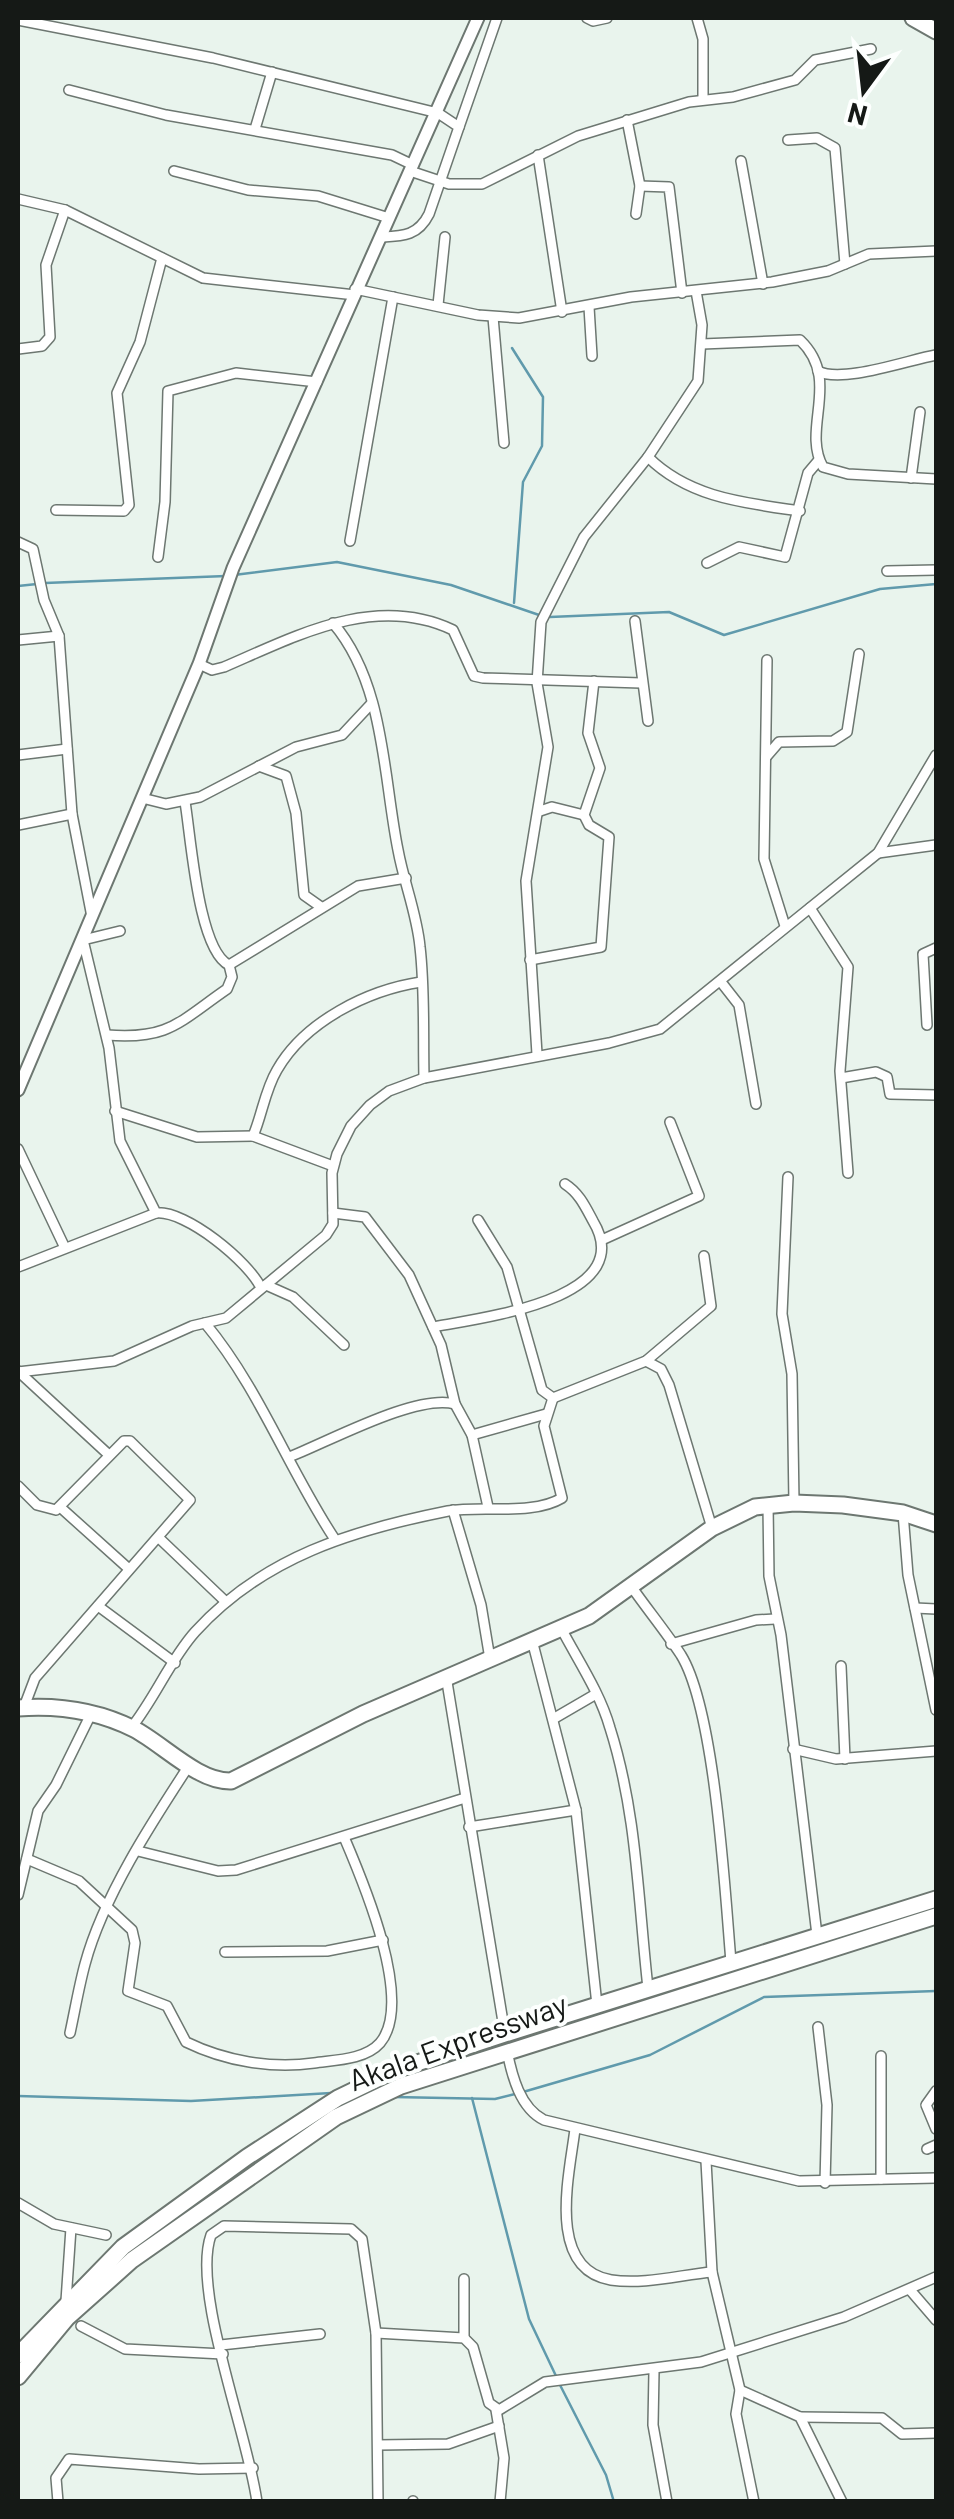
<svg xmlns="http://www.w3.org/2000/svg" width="954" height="2519" font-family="Barlow,sans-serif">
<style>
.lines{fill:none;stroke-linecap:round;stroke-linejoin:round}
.stream{stroke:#609aac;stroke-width:2.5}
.minor-casing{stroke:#6d7771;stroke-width:12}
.tertiary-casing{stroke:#6d7771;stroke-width:15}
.primary-casing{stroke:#6d7771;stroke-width:19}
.minor{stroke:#fff;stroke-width:9}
.tertiary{stroke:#fff;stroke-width:11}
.primary{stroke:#fff;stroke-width:15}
.labels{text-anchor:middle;stroke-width:8;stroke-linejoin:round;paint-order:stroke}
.street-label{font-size:30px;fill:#151916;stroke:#fdfffe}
</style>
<rect width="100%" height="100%" fill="#e9f4ed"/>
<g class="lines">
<g class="stream">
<polyline points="512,348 543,397 542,446 523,482 514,603"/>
<polyline points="234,575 337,562 451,585 542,616"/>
<polyline points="45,583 226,576"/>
<polyline points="18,586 37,584"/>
<polyline points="550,617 669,612 724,635 880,589 936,584"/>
<polyline points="523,2092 650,2055 764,1997 936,1991"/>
<polyline points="18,2096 191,2101 331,2093"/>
<polyline points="394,2097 495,2099 515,2094"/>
<polyline points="472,2098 529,2319 556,2376"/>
<polyline points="559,2383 606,2475 614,2502"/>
</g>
<defs>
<g id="minor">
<polyline points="587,18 593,21 607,18"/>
<polyline points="697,18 703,39 703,99"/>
<path d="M18 20 213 58 438 113 459 127 429 214C418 236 403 236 381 237"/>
<polyline points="69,90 166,115 392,155 413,165"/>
<polyline points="627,120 640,186 636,214"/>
<polyline points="459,127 497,18"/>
<polyline points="255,129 272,72"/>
<polyline points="788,140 817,138 835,148 845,264"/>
<polyline points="538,155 562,312"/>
<polyline points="741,161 763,284"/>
<polyline points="174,171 248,190 318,196 389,218"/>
<polyline points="410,171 449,184 482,184 578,136 689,102 733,97 795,80 815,60 871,49"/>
<polyline points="640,186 669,187 682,293"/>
<polyline points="18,199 65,210 203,278 355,295"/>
<polyline points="355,289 478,315 519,318 631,297 772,282 828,271 869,254 936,251"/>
<polyline points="438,305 445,237"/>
<polyline points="589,307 592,356"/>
<polyline points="493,317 504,443"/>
<path d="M702 344 800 340C842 380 801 428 823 467L848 474 936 479"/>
<polyline points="18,349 42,346 50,337 46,265 65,210"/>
<path d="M818 371C841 384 908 360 936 355"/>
<path d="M648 457C689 498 745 503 800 511"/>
<polyline points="911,478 920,412"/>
<polyline points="56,510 124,511 129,505 117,393 140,342 162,258"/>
<polyline points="350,541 393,297"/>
<polyline points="18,542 33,549 44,600 59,636 72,814 92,917"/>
<polyline points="158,557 165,502 168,391 236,373 317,382"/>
<polyline points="707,563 739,547 785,557 808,473 819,460"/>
<polyline points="887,571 936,570"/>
<polyline points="635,621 648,721"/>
<path d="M333 623C385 684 383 776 398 850 404 883 417 914 420 947 425 990 423 1035 424 1078"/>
<polyline points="18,640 59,636"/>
<polyline points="767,660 764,859 785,926"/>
<path d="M199 664 212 670 224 667C296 636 375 593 453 630L474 676 483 678 641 683"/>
<polyline points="18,755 67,749"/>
<polyline points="766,757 779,742 833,741 847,732 859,654"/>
<polyline points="259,766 286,776 296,813 304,895 321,907"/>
<polyline points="142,798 166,804 200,797 296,747 342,735 371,704"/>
<polyline points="540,811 552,807 584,815"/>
<polyline points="18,825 72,814"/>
<polyline points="878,853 936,845"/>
<polyline points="810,908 848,967 840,1071 848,1173"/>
<path d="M120 931 83 940 109 1048 120 1141 156 1213C186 1210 249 1262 261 1288"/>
<polyline points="530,960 601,947 609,837 589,825 584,815 600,768 588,733 594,681"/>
<polyline points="229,965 358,886 406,878"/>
<polyline points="721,982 739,1005 756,1104"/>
<polyline points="927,1025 923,954 936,948"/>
<path d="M107 1035C169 1040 179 1022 227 989L232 977 229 965C198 950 191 837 185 802"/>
<polyline points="537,1054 526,881 548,747 537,683 541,622 584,537 648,457 698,381 702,325 696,291"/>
<polyline points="841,1078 876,1072 887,1077 890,1094 936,1095"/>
<polyline points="115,1111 197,1137 253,1136"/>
<polyline points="18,1149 65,1248"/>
<path d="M333 1166 253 1136C262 1115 265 1090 277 1070 305 1021 368 990 421 982"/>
<polyline points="788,1177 782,1314 792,1374 794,1503"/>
<polyline points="333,1213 365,1217 409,1275 441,1345 455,1404 472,1435 488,1507"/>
<polyline points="478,1220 507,1267 542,1390 553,1398"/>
<polyline points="604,1239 699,1196 670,1122"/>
<polyline points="18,1267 156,1213"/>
<polyline points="266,1285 293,1297 344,1345"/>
<path d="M205 1323C259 1388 288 1468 334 1538"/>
<path d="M433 1327C481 1318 640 1299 593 1221 585 1206 579 1193 565 1184"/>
<polyline points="646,1361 661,1369 669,1385 712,1528"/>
<polyline points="18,1371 109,1455"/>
<polyline points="18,1372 114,1361 192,1326 226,1318 326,1235 333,1224 332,1173 337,1154 351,1126 370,1105 389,1091 424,1078 609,1043 660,1029 878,853 936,755"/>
<polyline points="553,1398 646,1361 711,1306 704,1256"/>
<polyline points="472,1435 546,1414"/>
<path d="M289 1457C328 1442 417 1393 455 1404"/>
<polyline points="18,1486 37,1505 56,1510 124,1441 130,1441 190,1500 35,1678 24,1707"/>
<polyline points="768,1505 769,1576 781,1635 817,1935"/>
<polyline points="60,1507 129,1569"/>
<polyline points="453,1510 481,1605 490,1659"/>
<polyline points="903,1513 908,1575 936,1710"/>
<polyline points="159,1538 226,1602"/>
<path d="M631 1586C647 1609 666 1632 681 1655 715 1710 725 1892 731 1962"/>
<polyline points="98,1606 175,1663"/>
<polyline points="915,1608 936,1609"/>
<path d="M562 1630C579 1662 600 1693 610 1728 637 1813 638 1900 648 1988"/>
<polyline points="533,1644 576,1810 597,2005"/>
<polyline points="671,1644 756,1620 775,1619"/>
<polyline points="841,1666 845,1759"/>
<polyline points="446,1676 505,2034"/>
<polyline points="553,1719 596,1694"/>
<path d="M131 1728C155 1698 170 1660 195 1632 263 1557 353 1530 448 1511 483 1505 532 1516 562 1498L544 1426 553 1398"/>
<polyline points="793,1749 836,1759 936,1751"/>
<polyline points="469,1827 576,1810"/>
<polyline points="138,1851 218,1871 236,1870 465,1798"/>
<path d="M27 1859 79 1881 132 1930 135 1943 128 1991 167 2006 186 2042C225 2061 271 2069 314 2063 334 2060 365 2060 380 2043 415 2002 362 1879 344 1837"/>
<polyline points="18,1895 38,1811 56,1785 91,1714"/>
<polyline points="225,1952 327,1951 383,1940"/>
<polyline points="818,2027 827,2105 825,2183"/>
<path d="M70 2033C75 2010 79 1986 85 1964 103 1897 152 1822 190 1764"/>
<path d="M507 2051C512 2076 520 2108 544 2120L799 2181 936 2178"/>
<polyline points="936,2091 926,2105 936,2129"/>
<path d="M575 2129C570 2172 545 2269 611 2280 643 2285 680 2275 712 2272"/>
<polyline points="927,2149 936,2145"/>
<polyline points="706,2161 712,2272 740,2390 736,2414 754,2502"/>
<polyline points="881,2179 881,2056"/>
<polyline points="18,2203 54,2224 106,2235"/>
<polyline points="464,2279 464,2338"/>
<polyline points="911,2291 936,2320"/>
<polyline points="66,2301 71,2228"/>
<polyline points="81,2326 125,2349 223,2354"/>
<polyline points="376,2333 464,2338 473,2347 489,2403 499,2410 545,2382 701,2362 844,2317 936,2277"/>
<polyline points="221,2345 320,2334"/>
<polyline points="654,2371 653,2425 667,2502"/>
<polyline points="740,2390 800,2417 842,2502"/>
<polyline points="496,2410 504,2458 500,2502"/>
<polyline points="800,2417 882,2418 902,2434 936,2433"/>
<polyline points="378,2445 448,2444 499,2426"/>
<polyline points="58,2502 56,2478 69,2459 199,2469 253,2468"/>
<path d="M257 2502C248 2434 191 2291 211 2235L224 2226 351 2229 362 2239 376 2333 378 2502"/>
<polyline points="413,2502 413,2501"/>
</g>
<polyline id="tertiary" points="18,1090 199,664 233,568 478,18"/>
<g id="primary">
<polyline points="913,18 936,31"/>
<path d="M18 1708C57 1705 98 1711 134 1729 163 1744 198 1782 231 1781L363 1714 589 1616 712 1528 755 1507 794 1503 843 1505 903 1513 936 1524"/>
<polyline points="18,2355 123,2247 247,2157 338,2098 396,2070 505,2034 936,1899"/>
<polyline points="18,2377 67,2318 132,2260 336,2117 401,2086 936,1916"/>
</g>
</defs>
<use href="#minor" class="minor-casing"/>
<use href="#tertiary" class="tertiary-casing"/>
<use href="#primary" class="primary-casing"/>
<use href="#minor" class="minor"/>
<use href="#tertiary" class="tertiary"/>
<use href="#primary" class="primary"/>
</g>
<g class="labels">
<g class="street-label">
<text transform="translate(458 2043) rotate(-20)" y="10">Akala Expressway</text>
</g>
</g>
<rect width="954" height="2519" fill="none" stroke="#151916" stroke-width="40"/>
<g transform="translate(864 90) rotate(195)" stroke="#fdfffe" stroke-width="8" paint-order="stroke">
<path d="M0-8L18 38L0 25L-18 38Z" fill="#151916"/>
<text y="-15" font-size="28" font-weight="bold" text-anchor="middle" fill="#151916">N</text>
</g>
</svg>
